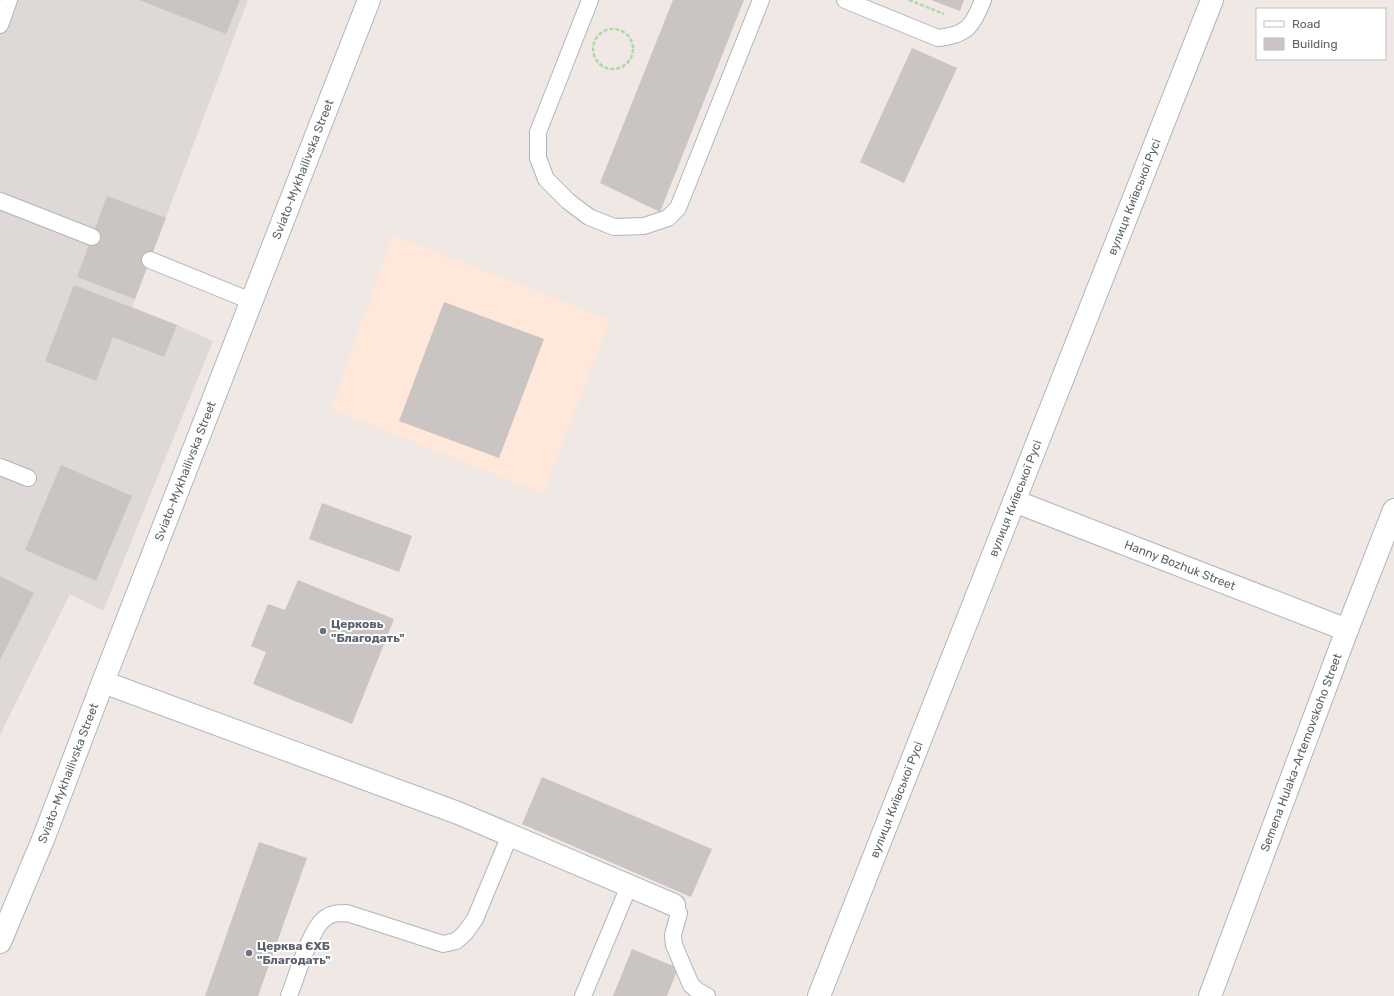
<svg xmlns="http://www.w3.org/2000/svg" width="1394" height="996" font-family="Rubik,sans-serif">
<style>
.commercial{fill:#ffe7da}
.industrial{fill:#ded9d7}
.building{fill:#cac4c2}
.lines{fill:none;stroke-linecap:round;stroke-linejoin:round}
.lane-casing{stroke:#b0b6b8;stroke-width:18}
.street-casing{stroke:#b0b6b8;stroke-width:24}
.path{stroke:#addaa3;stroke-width:2.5;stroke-dasharray:4 2;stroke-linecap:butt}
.lane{stroke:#fff;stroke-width:16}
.street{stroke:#fff;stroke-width:22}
.worship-dot{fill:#6b7280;stroke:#fff;stroke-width:1.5}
.labels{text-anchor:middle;stroke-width:4;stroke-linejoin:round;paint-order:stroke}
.street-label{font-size:12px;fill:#5c6566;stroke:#fff}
.worship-label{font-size:12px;font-weight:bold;fill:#5b616d;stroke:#fff;text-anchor:start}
</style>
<rect width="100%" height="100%" fill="#efe8e5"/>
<polygon class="commercial" points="393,235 610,320 543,494 331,409"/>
<polygon class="industrial" points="0,0 248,0 132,307 177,325 213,341 103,611 70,594 0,735"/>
<g class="building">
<polygon points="139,0 240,0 226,34"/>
<polygon points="673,0 744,0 660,212 600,183"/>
<polygon points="931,0 964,0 960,11"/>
<polygon points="912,48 957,68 904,183 860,162"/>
<polygon points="107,196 166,218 135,299 77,277"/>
<polygon points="74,285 177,325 164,357 113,337 96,381 45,361"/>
<polygon points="444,302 544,339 499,458 399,421"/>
<polygon points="61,465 132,496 96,581 25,550"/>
<polygon points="322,503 412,536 399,572 309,539"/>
<polygon points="0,576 34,593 0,660"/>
<polygon points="298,580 394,619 352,724 253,684 266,652 251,646 268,604 285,610"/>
<polygon points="542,777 712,849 691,897 522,824"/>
<polygon points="259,842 307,858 258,996 205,996"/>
<polygon points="632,949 678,968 667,996 613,996"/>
</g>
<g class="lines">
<defs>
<g id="lane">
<polyline points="590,0 538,132 538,158 546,179 568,201 589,217 614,227 644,226 668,218 678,208 761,0"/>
<path d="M845 0 938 38C967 35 973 26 983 0"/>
<polyline points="0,25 9,0"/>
<polyline points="0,201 92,237"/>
<polyline points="150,260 251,301"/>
<polyline points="0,467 28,478"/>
<polyline points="674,905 679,913 673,935 674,945 691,985 698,991 707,996"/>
<path d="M289 996C296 978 310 930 324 919 331 913 338 913 347 913L443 944 456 941 465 933 475 919 510 835"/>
<polyline points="583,996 629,886"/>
</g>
<g id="street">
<path id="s1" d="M1014 501 1347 630"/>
<polyline points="103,682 458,813 674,905"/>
<path id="s2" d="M0 942 44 837 103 682 369 0"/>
<path id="s3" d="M819 996 1212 0"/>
<path id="s4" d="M1210 996 1347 630 1394 510"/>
</g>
</defs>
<use href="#lane" class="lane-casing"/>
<use href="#street" class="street-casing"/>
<g class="path">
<polyline points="909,0 944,14"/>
<circle cx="613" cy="49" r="20"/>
</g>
<use href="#lane" class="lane"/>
<use href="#street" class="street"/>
</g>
<g class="worship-dot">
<circle cx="323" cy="631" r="4"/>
<circle cx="249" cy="953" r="4"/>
</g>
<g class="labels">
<g class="street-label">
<text dy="4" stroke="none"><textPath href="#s2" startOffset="830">Sviato-Mykhailivska Street</textPath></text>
<text dy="4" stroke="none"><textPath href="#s3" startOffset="859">вулиця Київської Русі</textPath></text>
<text dy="4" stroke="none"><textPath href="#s2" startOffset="506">Sviato-Mykhailivska Street</textPath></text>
<text dy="4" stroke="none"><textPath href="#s3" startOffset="535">вулиця Київської Русі</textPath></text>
<text dy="4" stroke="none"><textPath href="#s1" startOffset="178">Hanny Bozhuk Street</textPath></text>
<text dy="4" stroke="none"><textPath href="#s4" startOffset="260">Semena Hulaka-Artemovskoho Street</textPath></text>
<text dy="4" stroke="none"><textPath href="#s2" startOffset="182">Sviato-Mykhailivska Street</textPath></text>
<text dy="4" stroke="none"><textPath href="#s3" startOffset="211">вулиця Київської Русі</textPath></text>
</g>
<g class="worship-label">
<text x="331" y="628">Церковь<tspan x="331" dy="14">"Благодать"</tspan></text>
<text x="257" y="950">Церква ЄХБ<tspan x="257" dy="14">"Благодать"</tspan></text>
</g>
</g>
<rect x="1256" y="8" width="130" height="52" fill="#ffffff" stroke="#bec1c2"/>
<rect x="1264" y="21" width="20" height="6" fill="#ffffff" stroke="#bec1c2"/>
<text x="1292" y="28" font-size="12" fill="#5c6566">Road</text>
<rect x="1264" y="38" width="20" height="12" fill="#cac4c2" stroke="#bec1c2"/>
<text x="1292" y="48" font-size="12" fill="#5c6566">Building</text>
</svg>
